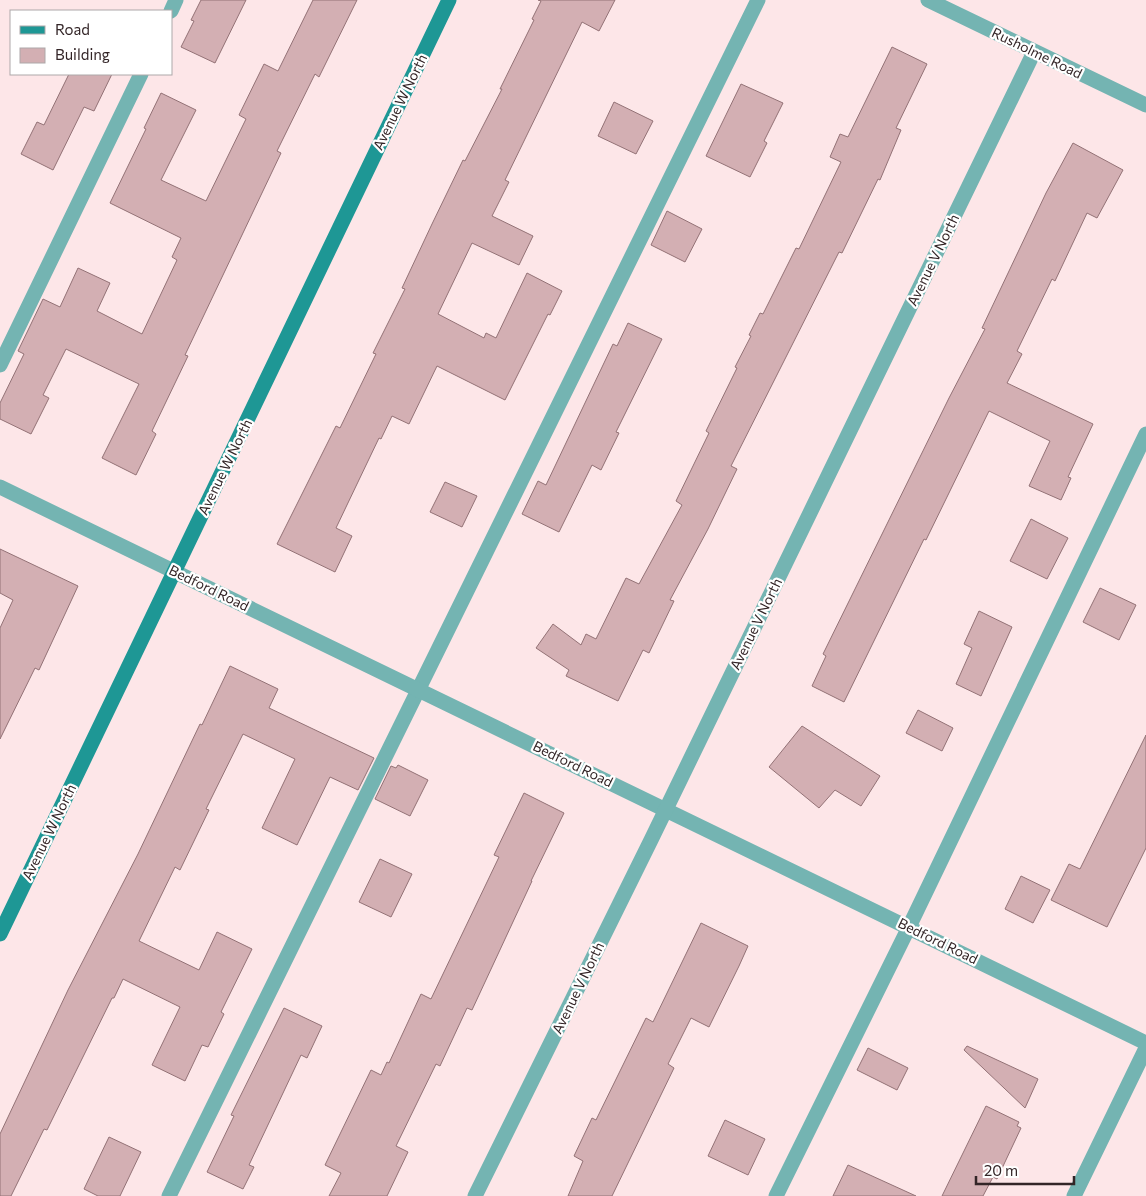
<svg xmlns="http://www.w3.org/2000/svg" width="1146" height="1196" font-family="Commissioner,sans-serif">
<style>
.building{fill:#d3afb3;stroke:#937276}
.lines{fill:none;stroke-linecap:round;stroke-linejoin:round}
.lane{stroke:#74b4b2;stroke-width:15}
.street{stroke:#74b4b2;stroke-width:15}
.secondary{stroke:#1e9795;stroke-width:15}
.labels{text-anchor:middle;stroke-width:4.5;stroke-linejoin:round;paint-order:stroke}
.street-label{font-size:14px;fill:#332527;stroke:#fff}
</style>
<rect width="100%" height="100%" fill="#fde6e8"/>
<g class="building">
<polygon points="201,0 246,0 215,63 181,47 194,21 191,20"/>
<polygon points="313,0 357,0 319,77 315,74 277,151 281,153 185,355 188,356 152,431 156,434 136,475 102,458 139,384 66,349 43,395 49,398 31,434 0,419 0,403 24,354 18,351 43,299 60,307 78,268 110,283 97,311 142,334 177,260 172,257 181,238 110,203 146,129 144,128 161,93 196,110 161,180 206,201 246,119 239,115 264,64 278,71"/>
<polygon points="538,0 615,0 599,31 582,22 505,180 509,182 492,216 533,236 519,265 472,243 438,314 484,338 486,333 496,338 527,273 562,291 550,315 548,314 505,400 437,366 409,424 392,416 381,439 379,438 336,528 352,536 335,572 277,544 336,426 340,428 376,354 373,353 405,289 402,288 432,224 463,160 465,161 502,89 500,89 534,20 532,19 541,1"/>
<polygon points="892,47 927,64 896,128 901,130 880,180 878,179 842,253 839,252 731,466 737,469 708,529 670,600 674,601 649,653 643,650 618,701 566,676 569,670 536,648 553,624 581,645 586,634 596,639 626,578 639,584 682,505 676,501 709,433 706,431 737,368 735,367 751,336 749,335 760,313 763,314 796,248 799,249 841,162 830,157 840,134 848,137"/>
<polygon points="69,74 112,74 94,111 84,107 53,170 21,154 37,122 44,125"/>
<polygon points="741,84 783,103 764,141 767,143 750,177 706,156"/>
<polygon points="614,102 653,121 636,154 598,136"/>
<polygon points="1073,143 1123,170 1097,218 1087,213 1055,281 1052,279 1017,351 1022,354 1007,383 1093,424 1068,477 1071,478 1061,500 1029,486 1050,441 989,411 926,540 924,539 844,702 812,686 826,656 823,654 949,398 985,329 982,328 1046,193"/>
<polygon points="667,211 702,229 685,262 651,245"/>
<polygon points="628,323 662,339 616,432 619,433 601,470 592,465 559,532 522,514 538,481 546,485 613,344 617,346"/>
<polygon points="445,482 477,496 462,527 430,512"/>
<polygon points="1031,519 1068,538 1047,579 1010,561"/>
<polygon points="0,549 78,586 39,670 35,668 0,739 0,628 13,600 0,593"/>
<polygon points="1100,588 1136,605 1119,640 1083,622"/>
<polygon points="979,611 1012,627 981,696 956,684 972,648 964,644"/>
<polygon points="230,666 278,689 269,708 374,758 358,790 330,777 297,845 262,828 295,759 243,734 206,809 209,810 180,870 175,867 139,941 199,970 217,932 252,949 221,1012 224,1014 208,1047 202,1045 185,1081 152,1065 180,1007 123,979 114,998 112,998 47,1130 44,1129 11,1196 0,1196 0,1134 68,990 138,854 200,724 202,725"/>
<polygon points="918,710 953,728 942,751 906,733"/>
<polygon points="802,726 880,776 861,806 835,790 819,808 769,767"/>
<polygon points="1146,735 1146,848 1107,927 1051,900 1069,864 1080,869"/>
<polygon points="398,765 428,780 410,816 375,799 391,766 396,768"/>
<polygon points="524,793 564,813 531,881 532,881 472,1010 467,1008 440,1066 436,1064 396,1146 408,1152 387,1196 329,1196 341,1173 325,1165 371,1070 381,1075 387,1062 389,1063 421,994 431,999 499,857 494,855"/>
<polygon points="380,859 412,874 391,917 359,902"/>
<polygon points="1021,876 1050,890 1033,923 1005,909"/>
<polygon points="701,923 748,946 739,966 709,1027 691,1018 668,1064 674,1068 612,1196 568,1196 583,1161 574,1156 592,1118 596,1120 646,1018 653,1022"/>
<polygon points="284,1008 322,1026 307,1058 301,1055 249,1165 254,1167 243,1189 207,1172 234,1116 231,1115"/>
<polygon points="967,1046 1038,1079 1025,1108 964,1050"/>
<polygon points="868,1048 908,1068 897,1090 857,1070"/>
<polygon points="986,1106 1019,1122 1017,1126 1021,1128 997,1179 993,1177 983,1196 942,1196"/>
<polygon points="725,1120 765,1139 748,1175 708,1156"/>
<polygon points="109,1137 141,1152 120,1196 98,1196 84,1189"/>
<polygon points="848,1165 916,1196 833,1196"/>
</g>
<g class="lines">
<g class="lane">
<polyline points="171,11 176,0"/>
<polyline points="0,365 141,74"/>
<polyline points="169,1196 758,0"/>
<polyline points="776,1196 909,927 1146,434"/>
</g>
<g class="street">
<polyline points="928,0 1146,105"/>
<polyline points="0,487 1146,1043"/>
<polyline points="475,1196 651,840 1034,52"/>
<polyline points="1074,1196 1146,1048"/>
</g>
<polyline class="secondary" points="0,934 449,0"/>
</g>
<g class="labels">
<g class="street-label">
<text transform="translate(1037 53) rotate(26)" y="5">Rusholme Road</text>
<text transform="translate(400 102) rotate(-64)" y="5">Avenue W North</text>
<text transform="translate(933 260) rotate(-64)" y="5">Avenue V North</text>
<text transform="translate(225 467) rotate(-64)" y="5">Avenue W North</text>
<text transform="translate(209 588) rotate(26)" y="5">Bedford Road</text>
<text transform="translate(756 624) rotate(-64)" y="5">Avenue V North</text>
<text transform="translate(573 764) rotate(26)" y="5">Bedford Road</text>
<text transform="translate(49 832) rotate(-64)" y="5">Avenue W North</text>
<text transform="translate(938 941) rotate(26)" y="5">Bedford Road</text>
<text transform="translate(578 988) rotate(-64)" y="5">Avenue V North</text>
</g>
</g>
<rect x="10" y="10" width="162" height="65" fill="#ffffff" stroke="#ada8a9"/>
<rect x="20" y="26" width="25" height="8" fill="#1e9795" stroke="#ada8a9"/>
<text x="55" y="35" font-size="15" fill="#332527">Road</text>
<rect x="20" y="48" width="25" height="15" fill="#d3afb3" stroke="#ada8a9"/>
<text x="55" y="60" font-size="15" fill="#332527">Building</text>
<path d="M976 1176v8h98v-8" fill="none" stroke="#332527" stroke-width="2.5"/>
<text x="984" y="1176" font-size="15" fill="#332527" stroke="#ffffff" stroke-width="4" paint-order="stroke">20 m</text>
</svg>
